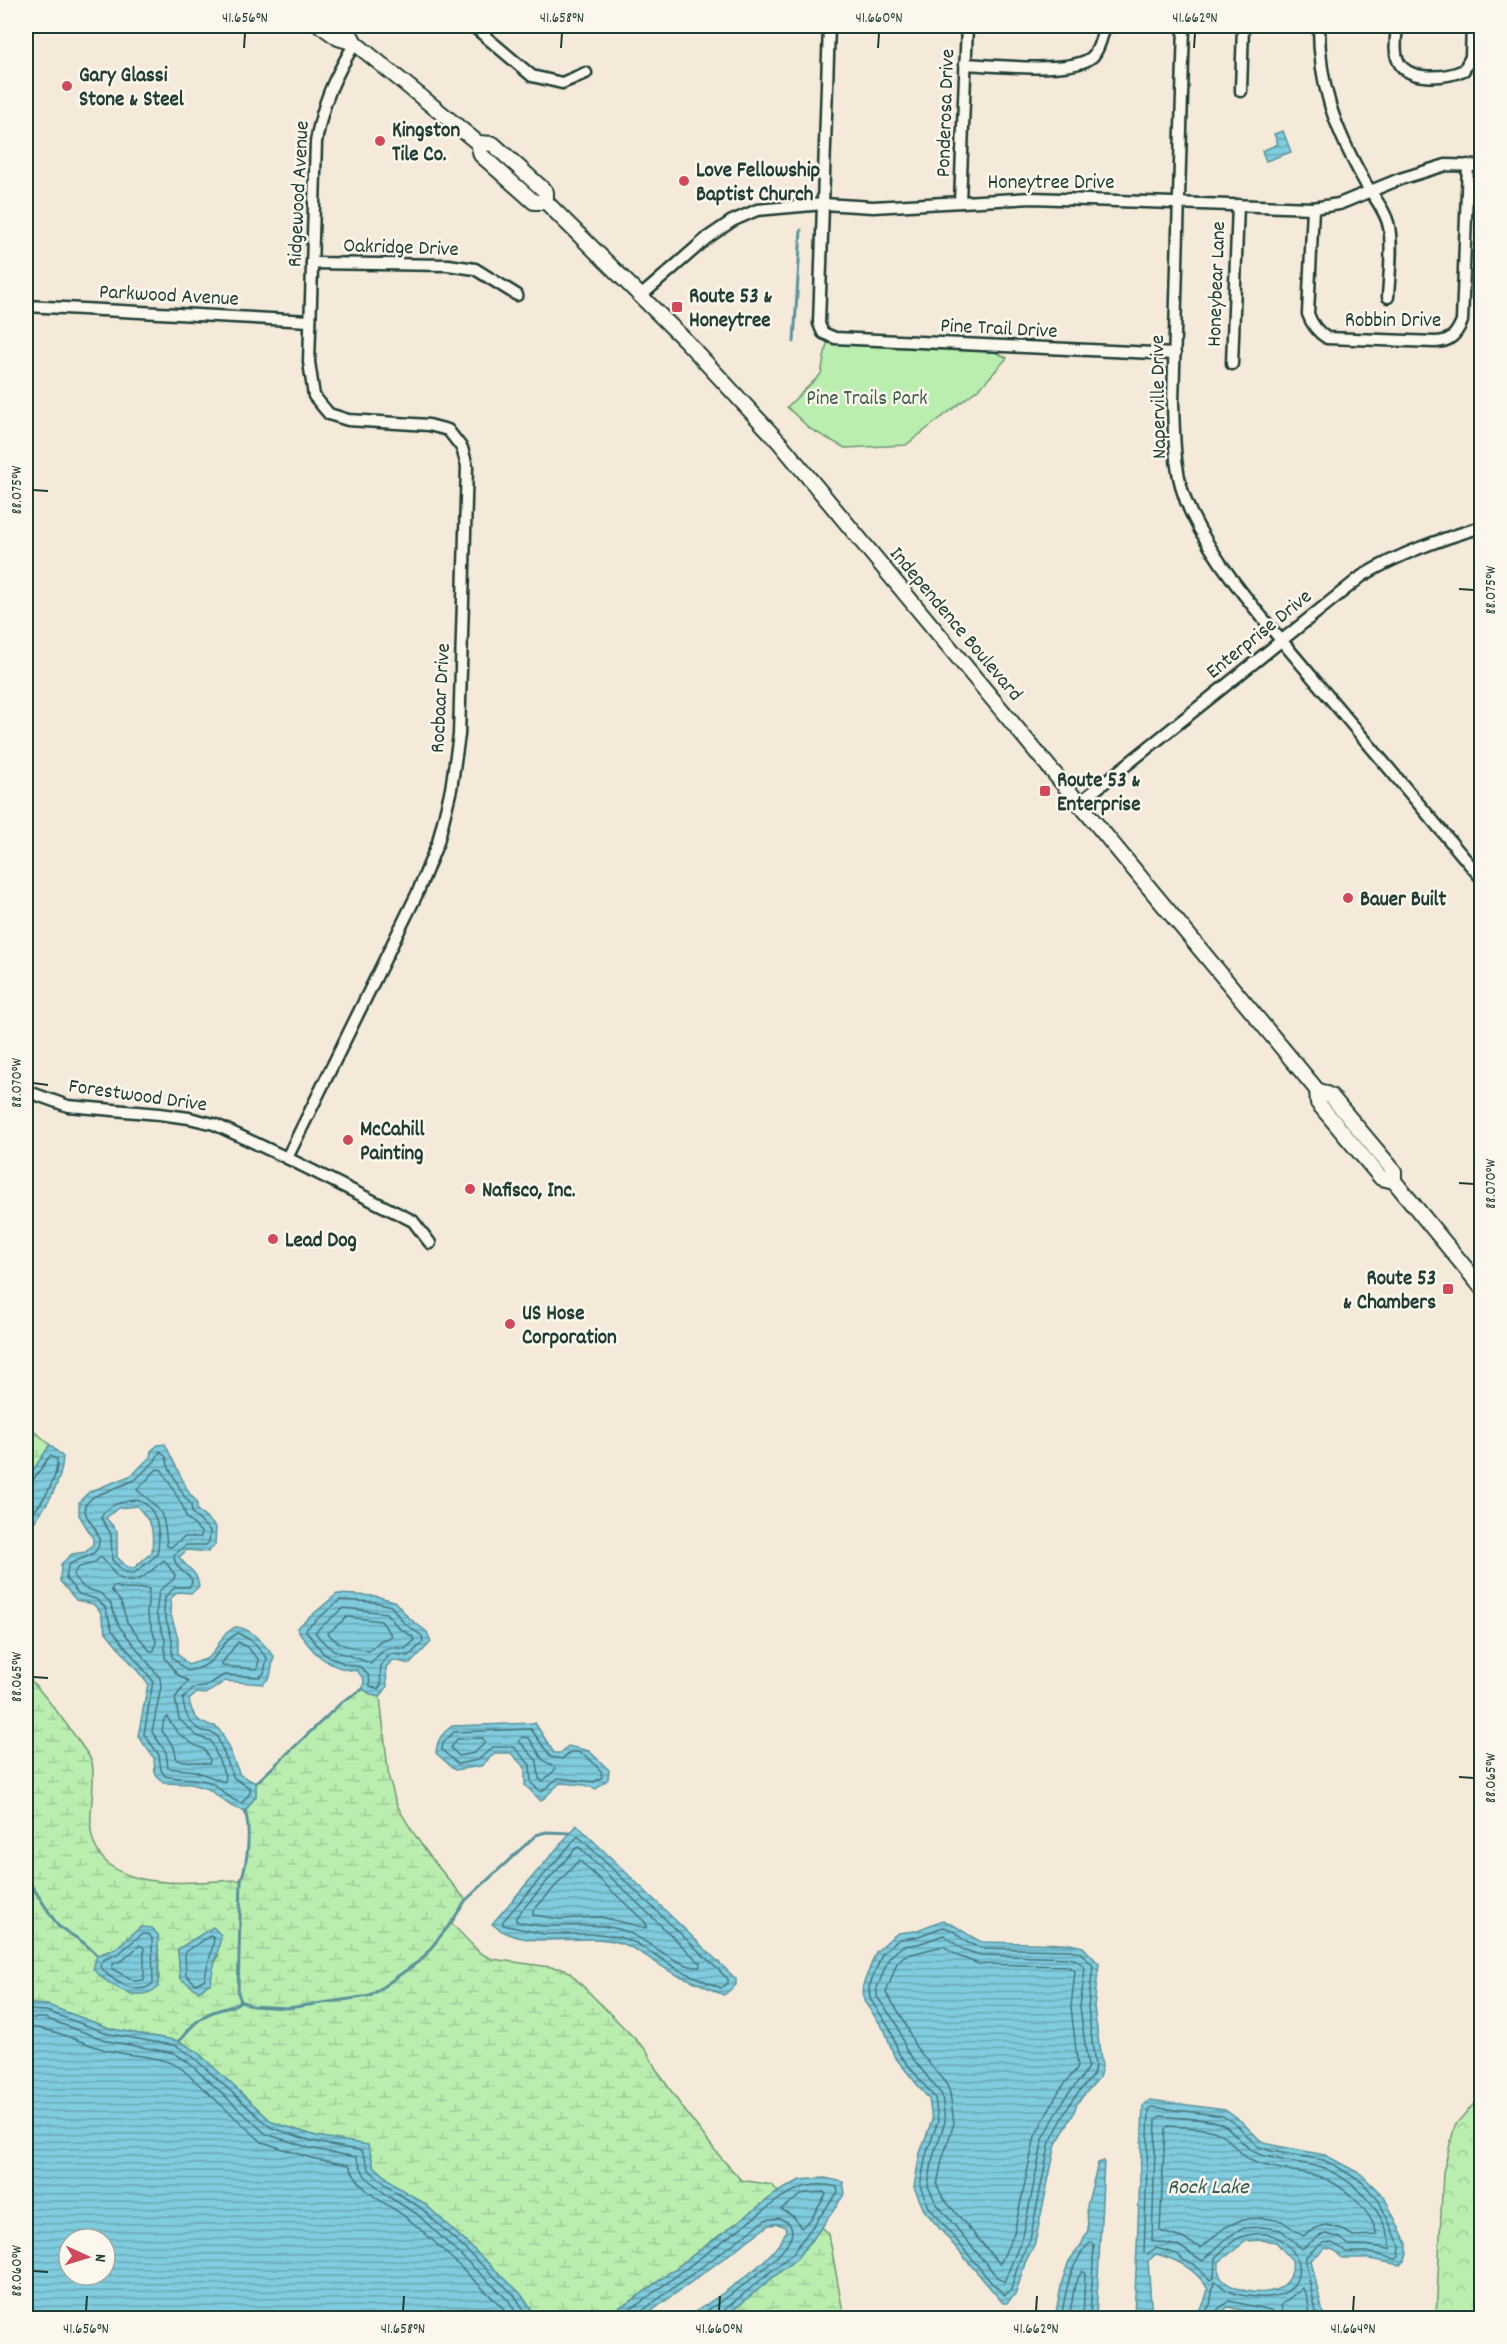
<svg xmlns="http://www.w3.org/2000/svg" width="1507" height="2344" font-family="Dekko,sans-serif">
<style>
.forest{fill:url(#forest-crowns);stroke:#6c9672;stroke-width:1.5}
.wetland{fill:url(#wetland-marsh);stroke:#6c9672;stroke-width:1.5;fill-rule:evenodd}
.park{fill:#b9eeaf;stroke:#6c9672;stroke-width:1.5}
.water{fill:url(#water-rules);stroke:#59939b;stroke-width:1.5;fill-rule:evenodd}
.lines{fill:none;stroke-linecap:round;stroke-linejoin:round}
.shore{stroke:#467678;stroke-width:1.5}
.stream{stroke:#59939b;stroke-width:3}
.minor-casing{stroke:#1f3d34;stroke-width:15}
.major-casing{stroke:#1f3d34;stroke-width:18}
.minor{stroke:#fbf7ec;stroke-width:10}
.major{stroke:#fbf7ec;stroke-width:14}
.ticks{fill:none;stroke:#1f3d34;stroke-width:2}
.poi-dot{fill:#d1495b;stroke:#fbf7ec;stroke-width:2}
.labels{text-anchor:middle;stroke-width:5;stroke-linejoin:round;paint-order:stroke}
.poi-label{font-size:21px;font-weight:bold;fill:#1f3d34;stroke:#fbf7ec;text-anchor:start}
.street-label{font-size:21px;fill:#1f3d34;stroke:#fbf7ec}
.park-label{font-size:21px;fill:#3e604d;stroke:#fbf7ec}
.water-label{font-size:22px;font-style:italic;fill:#325a56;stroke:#fbf7ec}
.neatline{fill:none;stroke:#1f3d34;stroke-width:2}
.ticks-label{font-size:15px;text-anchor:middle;fill:#1f3d34}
</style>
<defs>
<pattern id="forest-crowns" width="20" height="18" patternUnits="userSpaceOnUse" patternTransform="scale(1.5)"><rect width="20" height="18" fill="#b9eeaf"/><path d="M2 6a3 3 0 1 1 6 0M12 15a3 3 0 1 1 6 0" fill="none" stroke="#9fcd97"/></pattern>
<pattern id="wetland-marsh" width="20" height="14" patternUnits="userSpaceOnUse" patternTransform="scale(1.5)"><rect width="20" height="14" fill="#b9eeaf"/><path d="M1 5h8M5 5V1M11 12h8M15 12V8" fill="none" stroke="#9fcd97"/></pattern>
<pattern id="water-rules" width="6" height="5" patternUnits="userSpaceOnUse" patternTransform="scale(1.5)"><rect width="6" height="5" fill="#80ccdf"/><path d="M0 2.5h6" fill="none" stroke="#68a7b6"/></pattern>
</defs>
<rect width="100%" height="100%" fill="#f5ead9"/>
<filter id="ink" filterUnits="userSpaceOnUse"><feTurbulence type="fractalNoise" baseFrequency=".0167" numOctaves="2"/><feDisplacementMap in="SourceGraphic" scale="12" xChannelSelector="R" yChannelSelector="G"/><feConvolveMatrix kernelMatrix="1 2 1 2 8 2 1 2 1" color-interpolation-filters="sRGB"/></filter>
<g filter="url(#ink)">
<polygon class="forest" points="1481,2096 1481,2318 1436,2318 1443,2172 1455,2125"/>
<g class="wetland">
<polygon points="26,1423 50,1445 26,1481"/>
<path d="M26 1675C46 1696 63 1719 80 1743 83 1748 90 1756 92 1762 96 1784 89 1809 91 1831 100 1897 195 1881 241 1880 248 1861 251 1830 245 1811L256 1796V1783L343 1701 363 1689 372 1695 380 1697 389 1779C393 1787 393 1797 397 1805 416 1841 440 1870 466 1900L451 1923 480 1953 492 1959 565 1969 569 1972 647 2051 656 2069 682 2107 717 2153 741 2180 772 2185 778 2192 633 2300 601 2318H537L520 2293 424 2203 397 2187 374 2166 316 2136 272 2122 196 2051 179 2041 112 2029 47 2005 26 2004ZM141 1927 158 1935 159 1979 133 1996 102 1978 115 1949ZM178 1949 219 1954 212 1969 180 1978Z"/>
<polygon points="822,2227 829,2234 844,2318 723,2318 797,2258"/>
</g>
<polygon class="park" points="827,343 995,352 1007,358 982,386 906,445 845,448 810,429 787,407 821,374"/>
<g class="water">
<polygon points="1283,131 1291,152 1266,161 1262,151 1278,144 1274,134"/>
<path d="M165 1444 189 1493 197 1502V1510L216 1527 215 1545 208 1552 187 1550 179 1557C188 1570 197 1570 199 1586L192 1593 178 1592 171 1598 170 1612 178 1638V1654L188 1665 206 1659 213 1653 224 1635 235 1627C251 1627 264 1645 274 1656L270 1677 263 1684 225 1681 206 1694 197 1693 189 1700C192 1715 198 1725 215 1726L222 1733 240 1775 256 1783V1796L245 1811 231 1806 208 1789 191 1784 163 1783 155 1773 154 1758 138 1736 148 1684 106 1632 100 1611 93 1604 76 1600 60 1581 61 1564 72 1554 86 1552 93 1544V1538L79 1515V1502L89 1492 132 1475 150 1457 151 1451 158 1445ZM137 1506C153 1524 154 1528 152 1552L134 1568 127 1567 117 1557V1531L106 1518 118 1508Z"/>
<path d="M50 1445 63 1457C62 1485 44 1510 26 1532V1481Z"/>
<path d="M337 1594 375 1596 394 1601 409 1618 427 1632 431 1642 410 1664 393 1660 386 1667 387 1687 380 1697 372 1695 363 1689 364 1679 357 1671C328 1669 311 1652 297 1628Z"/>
<path d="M535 1723 554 1753H561L568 1746 589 1751 609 1770 608 1779 596 1789 585 1785 560 1783 541 1801 525 1785V1768L511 1753H495L481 1766 455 1770 436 1753C437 1740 442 1733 452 1726Z"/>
<path d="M577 1825 736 1979V1985L724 1995C714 1991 705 1986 695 1982 688 1978 680 1977 673 1973 655 1963 638 1948 617 1942 579 1932 525 1953 492 1924Z"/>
<path d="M943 1920C958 1926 968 1936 982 1942L1070 1944 1083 1947 1099 1964 1094 2007 1102 2067 1099 2078 1077 2103 1073 2115 1056 2144 1035 2243 1025 2263 1016 2293 1007 2303H1003L924 2210 914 2187 920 2153 932 2120 929 2099 894 2056 885 2031 864 2001 863 1985 876 1952 890 1939 898 1933 915 1931Z"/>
<path d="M141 1927 152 1928 158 1935V1987C137 2005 110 1986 93 1969L97 1955 115 1949Z"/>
<path d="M213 1927 221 1935C219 1952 212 1966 211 1983L198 1991 180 1978 178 1949Z"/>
<path d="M26 2004 47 2005 112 2029 179 2041 196 2051 272 2122 316 2136 368 2145 374 2166 397 2187 424 2203 520 2293 537 2318H26ZM69 2239H105V2275H69Z"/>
<path d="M1150 2100 1225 2110 1242 2122 1260 2140 1272 2145 1325 2155 1361 2174 1384 2197 1407 2244V2254L1404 2261 1400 2265 1365 2258H1342L1334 2250 1326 2248 1311 2260 1324 2318H1277L1228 2307 1221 2313 1222 2318H1193L1204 2303 1208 2289C1196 2269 1176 2259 1156 2254L1148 2261 1152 2318H1134L1143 2106ZM1261 2240 1276 2242 1292 2260C1298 2305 1231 2296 1220 2276 1218 2272 1219 2267 1219 2262L1246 2241Z"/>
<polygon points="1104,2161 1096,2318 1055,2318 1062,2281 1069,2261 1081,2245 1088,2230 1087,2206 1098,2163"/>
<path d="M825 2178 843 2182 845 2193 822 2227 797 2258 723 2318H686C713 2300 775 2262 786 2231L785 2227 778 2224 769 2225 642 2318H600L633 2300 778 2192 800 2180Z"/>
</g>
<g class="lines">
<g class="shore">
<path d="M160 1451 166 1457 169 1468 184 1496 191 1504 192 1513 210 1531 209 1542 206 1545H186L174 1555C174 1566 183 1572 191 1578L192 1583 189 1587H175L165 1597 164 1613 172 1639V1657L187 1671C220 1667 215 1645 238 1633L252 1641 267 1658 264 1673 260 1677 224 1675 205 1687 193 1688 183 1699C184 1713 190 1726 203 1731 210 1733 212 1731 217 1736L234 1778 250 1788V1793L242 1803C228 1800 221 1787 209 1782 195 1777 179 1780 165 1776L161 1770 159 1755 144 1734 153 1681 112 1630 105 1607 96 1599 79 1594 66 1579 68 1566C78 1556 100 1559 99 1540 99 1527 83 1520 85 1505L93 1497 135 1480 155 1461Z"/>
<path d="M157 1469 162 1470 183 1507 186 1517 201 1532V1537H184L171 1547 167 1546C164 1511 163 1511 137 1490Z"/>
<path d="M26 1483 32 1481 50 1456 57 1459C59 1481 39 1506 26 1522"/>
<path d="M136 1500C159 1505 161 1536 157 1555L133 1574 124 1572 112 1560 111 1534 101 1518C107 1504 122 1502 136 1500Z"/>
<path d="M101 1557C106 1562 110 1569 116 1575 134 1592 150 1571 164 1560L175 1575 174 1579 159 1591 156 1613 165 1640V1658L177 1674 188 1681 175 1698 179 1719 197 1736 211 1741 226 1778 224 1782 195 1771 168 1768 166 1752 152 1732 161 1687 160 1678 119 1626 110 1602 100 1593 84 1588 74 1577C75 1563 84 1568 93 1563 96 1562 98 1559 101 1557Z"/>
<path d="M114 1586C131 1593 137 1586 149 1589L147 1613 156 1641 154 1651H150L127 1622 121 1602 111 1590Z"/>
<path d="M340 1600 374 1602 391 1606 404 1623 422 1636 423 1642 409 1656 392 1654C378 1662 380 1671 381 1685L378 1689 370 1686 369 1676 361 1667 345 1664 324 1654 306 1631 307 1628Z"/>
<path d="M343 1608 386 1613 399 1628 413 1637 414 1641 405 1649C385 1645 383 1649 371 1664 347 1651 334 1659 315 1632Z"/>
<path d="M347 1617 381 1621 392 1636 380 1641 369 1651C354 1647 338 1647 328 1633Z"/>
<polygon points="238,1642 247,1647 259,1660 257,1669 222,1666 222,1663"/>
<polygon points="167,1717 177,1732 194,1745 204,1749 210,1760 209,1764 177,1760 174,1747 162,1731 164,1719"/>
<path d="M531 1729 551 1757 562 1759C565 1757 567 1754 570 1753 582 1748 594 1764 601 1771L602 1777 594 1782 558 1778 541 1792 531 1783 530 1765 514 1747H493L478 1760 458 1764 442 1750 443 1743 454 1732Z"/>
<polygon points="522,1737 529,1738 543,1760 555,1768 554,1771 543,1781 539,1779 537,1761 519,1741"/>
<polygon points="483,1738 485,1743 474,1753 459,1756 451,1748 457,1739"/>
<polygon points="578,1836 728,1979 728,1983 721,1988 679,1970 636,1943 619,1937 599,1934 544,1934 503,1925 503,1921"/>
<path d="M579 1847 700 1963V1967C677 1969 646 1937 622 1930 588 1919 553 1933 516 1921V1917L576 1848Z"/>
<polygon points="579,1860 646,1923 646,1928 601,1917 560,1919 533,1915 533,1911"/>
<polygon points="943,1927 952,1930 966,1942 981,1948 1070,1950 1081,1953 1093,1966 1088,2007 1095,2066 1093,2075 1072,2100 1050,2142 1030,2240 1019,2261 1011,2290 1005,2295 991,2282 929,2207 920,2186 926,2155 938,2121 935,2098 899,2054 890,2028 870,1999 869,1987 882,1954 894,1943 900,1939 916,1937"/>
<path d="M142 1934H148L152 1938 153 1983C139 1998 109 1980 100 1966L103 1960 118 1954Z"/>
<polygon points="944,1935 962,1949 980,1955 1069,1958 1077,1960 1085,1968 1080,2007 1088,2067 1080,2080 1066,2096 1043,2139 1023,2236 1004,2282 997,2277 936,2203 928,2186 933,2157 945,2122 942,2095 906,2050 897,2024 877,1997 877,1988 889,1958 899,1949 903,1946 918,1944"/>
<path d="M210 1936 214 1938C213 1953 206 1965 205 1979L196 1984 186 1975 185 1952Z"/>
<polygon points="140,1945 144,1948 144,1980 135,1981 112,1969 113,1964 123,1960"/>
<polygon points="943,1946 958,1956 979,1964 1067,1966 1075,1971 1071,2007 1078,2067 1059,2091 1035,2136 1014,2233 1000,2264 943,2198 937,2185 942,2160 954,2123 950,2093 947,2085 915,2046 904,2020 886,1993 897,1963 904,1956"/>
<polyline points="26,2010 46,2011 110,2034 177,2046 192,2056 270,2127 315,2142 362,2151 370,2171 394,2191 421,2208 515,2296 529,2318"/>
<polyline points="26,2018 45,2018 108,2041 174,2053 188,2062 266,2134 313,2149 356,2157 365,2176 389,2197 417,2214 509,2301 519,2318"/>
<path d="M26 2027C54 2028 78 2042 106 2050 131 2057 160 2054 182 2069L262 2142 311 2158 349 2165C365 2200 388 2201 413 2223 444 2249 472 2279 502 2307L508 2318"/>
<path d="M1160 2116C1175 2118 1212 2118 1224 2125 1237 2133 1244 2149 1259 2154 1279 2162 1301 2161 1322 2168 1354 2179 1387 2213 1391 2248L1389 2249 1366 2245H1349L1340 2238 1326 2234 1319 2236 1302 2249 1281 2230 1262 2227 1244 2228 1228 2237 1203 2261 1179 2246 1152 2241 1156 2119Z"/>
<path d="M1168 2126C1186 2128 1213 2126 1226 2138 1236 2146 1242 2157 1254 2162 1274 2170 1296 2170 1317 2176 1342 2183 1372 2210 1377 2235L1353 2236 1342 2229 1326 2225 1316 2228 1303 2236 1282 2221 1263 2218 1243 2219 1224 2228 1201 2248 1182 2238 1162 2232 1160 2230 1165 2129Z"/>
<polygon points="804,2193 824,2192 826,2195 811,2219 801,2228 794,2217 781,2209"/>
<path d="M613 2318 637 2305 782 2197C800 2187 816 2181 837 2187L838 2192 792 2254 723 2311 720 2318"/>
<path d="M639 2318 642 2311 765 2220 779 2218 789 2223C790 2225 792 2228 792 2231 793 2255 716 2305 696 2318"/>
<path d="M1061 2318C1066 2291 1070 2261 1091 2242L1094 2245 1090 2318"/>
<polyline points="1069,2318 1075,2284 1082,2271 1085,2274 1083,2318"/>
<path d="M1201 2318 1210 2305 1214 2282H1217C1229 2295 1243 2296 1259 2297 1324 2302 1301 2218 1244 2236 1233 2239 1223 2250 1215 2258L1214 2278 1210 2280 1194 2264 1185 2261 1177 2254 1156 2248 1147 2254 1144 2253 1149 2110 1152 2107 1223 2116 1238 2126 1257 2146 1271 2151 1323 2160 1336 2166 1363 2183 1379 2201 1400 2246 1399 2257 1396 2259 1366 2252H1346C1336 2244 1328 2238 1317 2247 1314 2250 1308 2253 1306 2257 1304 2262 1316 2308 1317 2318"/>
<polyline points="1216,2318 1217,2310 1229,2301 1271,2310 1275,2313 1276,2318"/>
<path d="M1284 2318 1281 2305 1302 2288C1309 2295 1309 2308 1310 2318"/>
</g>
<g class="stream">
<polyline points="794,342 801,230"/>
<polyline points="256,1783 343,1701 363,1689"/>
<polyline points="26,1877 58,1926 84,1943 97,1955"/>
<polyline points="241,2001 252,2006 288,2008 370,1996 422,1959 451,1923 466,1900 536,1835 546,1832 570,1833"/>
<path d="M241 2001 238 1993 241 1880C248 1861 251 1830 245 1811"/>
<path d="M179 2041C189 2029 199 2017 213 2012 224 2008 232 2008 241 2001"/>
</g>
<defs>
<g id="minor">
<polyline points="473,26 532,76 562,83 586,73"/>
<polyline points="829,26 819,324 823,333 835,338 1175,354"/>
<path d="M1184 26 1173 402C1174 441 1174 478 1191 513 1220 573 1270 626 1312 677 1369 744 1425 812 1482 879"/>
<path d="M1319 26C1319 86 1334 126 1363 179 1371 194 1386 210 1389 227 1393 247 1389 276 1388 297"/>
<path d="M1397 26C1396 36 1394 49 1397 58 1405 83 1446 78 1464 70L1471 57 1472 26"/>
<path d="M965 64C993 65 1074 75 1093 56 1100 48 1102 35 1105 26"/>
<polyline points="1241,91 1243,26"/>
<polyline points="960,202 967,26"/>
<path d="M1313 208 1308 314C1312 325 1317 332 1327 338L1435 342C1450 342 1456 335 1462 321L1468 165"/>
<polyline points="312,263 448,265 475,269 517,295"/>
<polyline points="642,295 707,238 732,221 757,210 823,204 873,207 1032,198 1313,208 1339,204 1400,179 1446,165 1482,166"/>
<polyline points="26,306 310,321"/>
<polyline points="1232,364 1238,205"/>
<path d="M1079 803 1362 576C1401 553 1438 540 1482 527"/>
<polyline points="26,1091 68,1106 159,1114 189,1118 214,1124 287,1158 413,1221 430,1243"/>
<path d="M287 1158 417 894 438 842 451 789 459 735 467 466 462 448 448 430 429 425 348 420 329 414 314 396 309 362 316 142C323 101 334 78 355 43"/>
</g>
<g id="major">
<polyline points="321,26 338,38 355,43 478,143 481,155 534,202 546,202 685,340 780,443 1317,1090 1331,1096 1394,1171 1394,1181"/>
<polyline points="346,26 355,43"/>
<polyline points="478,143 493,144 546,192 546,202"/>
<polyline points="1317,1090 1318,1103 1381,1178 1394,1181 1482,1288"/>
</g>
</defs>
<use href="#minor" class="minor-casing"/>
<use href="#major" class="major-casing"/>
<use href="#minor" class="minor"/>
<use href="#major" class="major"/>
</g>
</g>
<path class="ticks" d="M244 48 245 33M561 48 562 33M878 48 879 33M1194 48 1195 33M33 490 48 491M1459 589 1474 590M33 1083 48 1085M1459 1183 1474 1184M33 1677 48 1678M1459 1777 1474 1778M33 2271 48 2272M86 2311 87 2296M403 2311 404 2296M719 2311 720 2296M1036 2311 1037 2296M1353 2311 1354 2296"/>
<g class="poi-dot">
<circle cx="67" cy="86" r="6"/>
<circle cx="380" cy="141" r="6"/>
<circle cx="684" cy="181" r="6"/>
<rect x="671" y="301" width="12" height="12" rx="3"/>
<rect x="1039" y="785" width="12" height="12" rx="3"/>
<circle cx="1348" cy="898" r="6"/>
<circle cx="348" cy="1140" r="6"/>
<circle cx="470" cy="1189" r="6"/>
<circle cx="273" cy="1239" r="6"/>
<rect x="1442" y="1283" width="12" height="12" rx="3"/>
<circle cx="510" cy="1324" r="6"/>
</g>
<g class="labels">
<g class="poi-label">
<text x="79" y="81">Gary Glassi<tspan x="79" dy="24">Stone &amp; Steel</tspan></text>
<text x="392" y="136">Kingston<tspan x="392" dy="24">Tile Co.</tspan></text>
<text x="696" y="176">Love Fellowship<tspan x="696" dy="24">Baptist Church</tspan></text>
<text x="689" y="302">Route 53 &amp;<tspan x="689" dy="24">Honeytree</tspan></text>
<text x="1057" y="786">Route 53 &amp;<tspan x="1057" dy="24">Enterprise</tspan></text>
<text x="1360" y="905">Bauer Built</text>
<text x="360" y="1135">McCahill<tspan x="360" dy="24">Painting</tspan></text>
<text x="482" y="1196">Nafisco, Inc.</text>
<text x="285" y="1246">Lead Dog</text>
<text x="1436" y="1284" text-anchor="end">Route 53<tspan x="1436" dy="24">&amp; Chambers</tspan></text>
<text x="522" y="1319">US Hose<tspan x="522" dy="24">Corporation</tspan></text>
</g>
<g class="street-label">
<text transform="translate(944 113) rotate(-88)" y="7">Ponderosa Drive</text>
<text x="1051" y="188">Honeytree Drive</text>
<text transform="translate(297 194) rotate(-87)" y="7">Ridgewood Avenue</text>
<text transform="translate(401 246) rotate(2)" y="7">Oakridge Drive</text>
<text transform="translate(1215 284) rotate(-88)" y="7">Honeybear Lane</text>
<text transform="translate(169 294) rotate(3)" y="7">Parkwood Avenue</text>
<text x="1393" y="326">Robbin Drive</text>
<text transform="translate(999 327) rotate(3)" y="7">Pine Trail Drive</text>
<text transform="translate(1157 397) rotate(-91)" y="7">Naperville Drive</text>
<text transform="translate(957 623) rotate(50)" y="7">Independence Boulevard</text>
<text transform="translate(1258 633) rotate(-39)" y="7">Enterprise Drive</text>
<text transform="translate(439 698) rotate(-87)" y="7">Rocbaar Drive</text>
<text transform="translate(138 1094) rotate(8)" y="7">Forestwood Drive</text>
</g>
<g class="park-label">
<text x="867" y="404">Pine Trails Park</text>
</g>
<g class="water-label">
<text x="1208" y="2193">Rock Lake</text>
</g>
</g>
<rect width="1507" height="2344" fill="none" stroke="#fbf7ec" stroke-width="66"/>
<g transform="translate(87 2257) rotate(94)"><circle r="28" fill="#fbf7ec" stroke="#a3ada2" stroke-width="1.5"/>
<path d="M0-4.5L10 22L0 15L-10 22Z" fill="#d1495b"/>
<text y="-9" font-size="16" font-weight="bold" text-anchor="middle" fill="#1f3d34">N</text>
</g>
<rect x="33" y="33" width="1441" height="2278" class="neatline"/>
<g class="ticks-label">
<text x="245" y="22">41.656°N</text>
<text x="562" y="22">41.658°N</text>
<text x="879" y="22">41.660°N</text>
<text x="1195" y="22">41.662°N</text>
<text transform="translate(16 490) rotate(-90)" y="5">88.075°W</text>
<text transform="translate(1490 590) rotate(-90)" y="5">88.075°W</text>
<text transform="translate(16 1083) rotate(-90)" y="5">88.070°W</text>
<text transform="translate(1490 1184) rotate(-90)" y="5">88.070°W</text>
<text transform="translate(16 1677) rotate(-90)" y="5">88.065°W</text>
<text transform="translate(1490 1778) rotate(-90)" y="5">88.065°W</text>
<text transform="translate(16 2271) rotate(-90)" y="5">88.060°W</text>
<text x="86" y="2333">41.656°N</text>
<text x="403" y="2333">41.658°N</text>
<text x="719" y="2333">41.660°N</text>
<text x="1036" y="2333">41.662°N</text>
<text x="1353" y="2333">41.664°N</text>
</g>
</svg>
